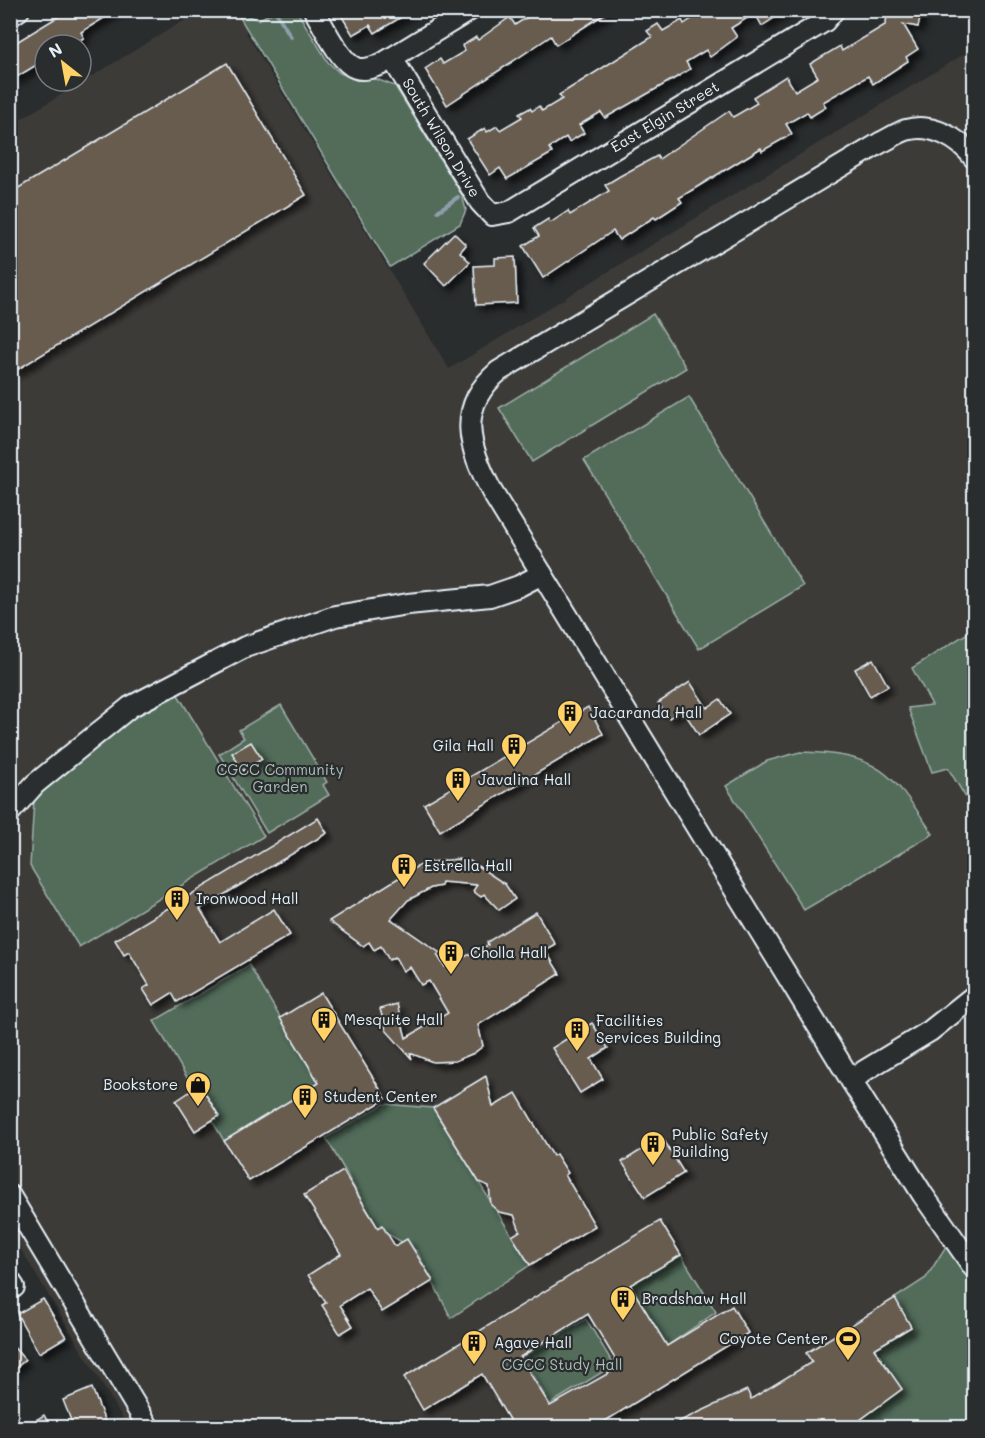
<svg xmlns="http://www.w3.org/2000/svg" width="985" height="1438" font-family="Mali,sans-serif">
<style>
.built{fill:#3d3b38}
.park{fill:#526c5a;stroke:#9daea9;stroke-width:1.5}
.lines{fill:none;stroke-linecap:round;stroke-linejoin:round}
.stream{stroke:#8f9eab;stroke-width:4}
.building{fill:#685b4f;stroke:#e8f1f8;stroke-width:1.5;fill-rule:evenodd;filter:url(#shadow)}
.minor-casing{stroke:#e8f1f8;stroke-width:24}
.minor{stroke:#2a2d2e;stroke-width:20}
.labels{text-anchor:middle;stroke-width:4.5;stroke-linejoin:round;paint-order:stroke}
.street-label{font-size:15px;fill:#e8f1f8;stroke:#2a2d2e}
.poi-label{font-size:15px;fill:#e8f1f8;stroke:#2a2d2e;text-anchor:start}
.park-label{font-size:15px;fill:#acbcb9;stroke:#2a2d2e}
</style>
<defs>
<filter id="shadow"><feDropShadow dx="5.5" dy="5.5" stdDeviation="3" flood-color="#0009"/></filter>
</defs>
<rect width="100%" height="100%" fill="#2a2d2e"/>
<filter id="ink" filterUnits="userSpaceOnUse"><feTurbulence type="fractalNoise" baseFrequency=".0167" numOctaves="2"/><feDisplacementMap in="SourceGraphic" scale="12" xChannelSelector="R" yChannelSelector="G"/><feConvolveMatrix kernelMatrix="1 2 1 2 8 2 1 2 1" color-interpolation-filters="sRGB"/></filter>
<g filter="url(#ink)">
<polygon class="built" points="240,10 247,13 246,33 449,369 974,48 974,1427 128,1427 11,1233 11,125 200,11"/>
<g class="park">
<polygon points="236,11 258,20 275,11 297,11 328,62 340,73 357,80 376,79 395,86 462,195 466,210 460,224 390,267"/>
<polygon points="653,314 686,368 532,462 499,408"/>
<polygon points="689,397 803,586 699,649 584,460"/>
<polygon points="974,629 974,811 948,768 932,772 908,708 932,705 912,668"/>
<polygon points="172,685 264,836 79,947 30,866 35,784"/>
<polygon points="281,705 327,782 323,785 329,795 267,833 219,754 244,738 239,730"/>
<path d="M800 752C879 754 891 771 933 834L804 910 726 786 767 761Z"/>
<polygon points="249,965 319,1083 224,1141 154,1021"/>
<polygon points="384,1104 433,1108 530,1265 451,1318 417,1251 378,1228 326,1138"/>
<polygon points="952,1237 974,1272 974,1427 849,1428 901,1389 878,1354 870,1352 911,1327 895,1298 926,1278"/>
<polygon points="681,1255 716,1312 667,1346 630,1285"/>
<polygon points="586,1319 614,1365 550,1404 523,1357"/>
</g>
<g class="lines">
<g class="stream">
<polyline points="276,12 291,37"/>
<polyline points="438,211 458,197"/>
</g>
</g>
<g class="building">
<polygon points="69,10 117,10 81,32 84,38 71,45 45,45 45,53 40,56 43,61 10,81 10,46"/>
<polygon points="338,10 413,10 375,33 370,25 353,35"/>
<polygon points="538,10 611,10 556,45 551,36 447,105 425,69 440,59 443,64 465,51 462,46 476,37 478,40 510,17 515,25"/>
<polygon points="705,10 786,10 762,26 755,13 731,28 737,37 710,57 706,50 686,62 690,69 677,77 605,118 601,112 579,125 584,133 569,142 566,137 549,148 552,153 507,179 500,168 490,175 467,139 485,128 487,132 497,126 500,130 522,117 519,114 530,108 532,111 539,106 542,111 562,99 559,95 652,37 647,31 658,24 663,31 682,20 684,24"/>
<polygon points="889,10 922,10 918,27 903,24 918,49 906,57 908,61 873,84 868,76 823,102 826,107 810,117 807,112 786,124 792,134 762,151 761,148 679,198 682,202 656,219 654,217 619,240 613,231 543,278 523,246 539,236 534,228 548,219 550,223 568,211 570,215 609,191 605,185 620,176 657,156 659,159 729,111 733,117 757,103 753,97 786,76 795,91 818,77 810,64 840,46 842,51 885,25"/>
<polygon points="227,63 306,195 10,374 10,193"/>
<polygon points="454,233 466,245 460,252 470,262 446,286 424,263"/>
<polygon points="515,257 517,303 476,305 474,266 495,265 495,258"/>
<polygon points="873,659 888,686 870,696 855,669"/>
<polygon points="690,682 707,708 720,699 730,714 699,735 682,709 669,718 658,703"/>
<polygon points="588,707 603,734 440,831 424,804"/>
<polygon points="251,742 262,759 243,771 232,753"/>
<polygon points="318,818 327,833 200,909 220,942 274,909 290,935 177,1002 172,993 153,1005 143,989 149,985 129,952 124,955 115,940"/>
<polygon points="457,859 470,861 505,884 515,899 499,910 484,894 481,897 473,891 477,885 442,882 441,886 431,888 408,900 391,919 440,953 437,955 445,967 488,945 487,942 536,912 555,944 545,950 560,974 478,1025 483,1046 474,1053 455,1061 433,1062 410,1053 412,1059 386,1030 380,1009 397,1004 406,1038 448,1013 429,981 421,985 410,967 403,971 395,957 389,960 381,946 374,950 369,942 363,946 329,921 416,867 431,862"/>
<polygon points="321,993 386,1099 249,1181 224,1141 319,1083 280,1018"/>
<polygon points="592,1023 608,1048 591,1059 603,1079 580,1093 552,1048"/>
<polygon points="486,1076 493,1107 516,1093 553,1156 556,1154 568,1173 565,1175 595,1226 530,1265 512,1236 520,1231 514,1215 499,1212 491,1205 489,1186 479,1182 433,1108"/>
<polygon points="200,1085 219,1116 195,1131 176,1101"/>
<polygon points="662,1137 684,1173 645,1197 622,1162"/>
<polygon points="343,1171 378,1228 382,1225 395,1246 407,1239 433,1281 382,1312 367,1288 340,1305 353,1326 340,1334 322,1305 326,1303 308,1275 341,1254 304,1195"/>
<path d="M660 1221 681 1255 630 1285 667 1346 732 1306 748 1333 594 1428H514L482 1374 423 1410 404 1377ZM588 1314 620 1367 550 1406 520 1357Z"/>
<polygon points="895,1298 911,1327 874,1349 902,1389 849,1428 665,1428 747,1390 751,1399 812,1362 806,1353"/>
<polygon points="43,1299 66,1337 39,1353 17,1314"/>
<polygon points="10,1343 25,1360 10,1373"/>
<polygon points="92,1388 105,1422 92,1428 74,1428 63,1400"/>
<polygon points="44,1415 51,1428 23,1428"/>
</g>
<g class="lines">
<defs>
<g id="minor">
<path d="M314 10C323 25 340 63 356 68 364 71 373 67 380 65L470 10"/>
<polyline points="10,16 19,10"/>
<polyline points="392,58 480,202 492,215 509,212 825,21 834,10"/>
<path d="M974 158C960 139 931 122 906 130 897 133 889 139 880 143L499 371C455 408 469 448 492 492L852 1082 923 1195 974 1268"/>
<polyline points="10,812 35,784 130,707 245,647 335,616 408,604 490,596 519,586 542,574"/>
<polyline points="852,1082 864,1071 930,1031 974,996"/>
<polyline points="10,1196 149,1428"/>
<polyline points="10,1281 14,1287 10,1289"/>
</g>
</defs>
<use href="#minor" class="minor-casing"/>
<use href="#minor" class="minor"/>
</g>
</g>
<defs>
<symbol id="building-pin" viewBox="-11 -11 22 30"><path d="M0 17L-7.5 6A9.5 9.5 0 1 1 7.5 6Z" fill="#ffd166" stroke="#2a2d2e"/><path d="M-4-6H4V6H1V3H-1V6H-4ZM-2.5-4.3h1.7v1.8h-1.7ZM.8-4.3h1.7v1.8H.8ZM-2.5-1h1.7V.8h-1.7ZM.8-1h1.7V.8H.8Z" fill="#111"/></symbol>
<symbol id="shop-pin" viewBox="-11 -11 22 30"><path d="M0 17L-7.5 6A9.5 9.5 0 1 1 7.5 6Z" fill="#ffd166" stroke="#2a2d2e"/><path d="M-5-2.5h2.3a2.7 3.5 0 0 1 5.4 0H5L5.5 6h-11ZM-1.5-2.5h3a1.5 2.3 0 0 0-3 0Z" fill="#111"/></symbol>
<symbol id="stadium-pin" viewBox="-11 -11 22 30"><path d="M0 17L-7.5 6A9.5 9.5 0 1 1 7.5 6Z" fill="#ffd166" stroke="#2a2d2e"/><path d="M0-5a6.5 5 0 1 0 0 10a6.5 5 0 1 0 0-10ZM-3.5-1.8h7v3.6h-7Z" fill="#111"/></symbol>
</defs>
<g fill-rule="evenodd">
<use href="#building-pin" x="555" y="698" width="30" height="40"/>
<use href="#building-pin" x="499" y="731" width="30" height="40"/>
<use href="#building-pin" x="443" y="765" width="30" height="40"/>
<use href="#building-pin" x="389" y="851" width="30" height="40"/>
<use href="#building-pin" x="162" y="884" width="30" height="40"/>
<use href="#building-pin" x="436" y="938" width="30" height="40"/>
<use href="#building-pin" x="309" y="1005" width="30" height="40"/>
<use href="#building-pin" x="562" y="1015" width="30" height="40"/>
<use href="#shop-pin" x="183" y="1070" width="30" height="40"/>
<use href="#building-pin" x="290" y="1082" width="30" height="40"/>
<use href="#building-pin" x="638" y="1129" width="30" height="40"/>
<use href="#building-pin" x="608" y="1284" width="30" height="40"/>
<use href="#stadium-pin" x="833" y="1324" width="30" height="40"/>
<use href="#building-pin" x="459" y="1328" width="30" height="40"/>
</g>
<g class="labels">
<g class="street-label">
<text transform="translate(665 117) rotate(-31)" y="5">East Elgin Street</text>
<text transform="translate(441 138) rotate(59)" y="5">South Wilson Drive</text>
</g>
<g class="poi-label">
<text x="590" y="718">Jacaranda Hall</text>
<text x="494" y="751" text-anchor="end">Gila Hall</text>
<text x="478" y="785">Javalina Hall</text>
<text x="424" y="871">Estrella Hall</text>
<text x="196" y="904">Ironwood Hall</text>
<text x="470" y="958">Cholla Hall</text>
<text x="344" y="1025">Mesquite Hall</text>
<text x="596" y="1026">Facilities<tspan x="596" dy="17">Services Building</tspan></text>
<text x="178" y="1090" text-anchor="end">Bookstore</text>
<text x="324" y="1102">Student Center</text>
<text x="672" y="1140">Public Safety<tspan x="672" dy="17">Building</tspan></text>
<text x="642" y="1304">Bradshaw Hall</text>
<text x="828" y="1344" text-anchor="end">Coyote Center</text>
<text x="494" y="1348">Agave Hall</text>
</g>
<g class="park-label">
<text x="280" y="775">CGCC Community<tspan x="280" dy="17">Garden</tspan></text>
<text x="562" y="1370">CGCC Study Hall</text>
</g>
</g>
<rect width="985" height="1438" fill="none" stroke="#2a2d2e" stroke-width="36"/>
<rect x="18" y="18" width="949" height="1402" fill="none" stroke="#e8f1f8" stroke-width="2" filter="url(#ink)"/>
<g transform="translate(63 63) rotate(329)"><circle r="28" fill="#2a2d2e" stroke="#767b7f" stroke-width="1.5"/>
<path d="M0-4.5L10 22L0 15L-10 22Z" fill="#ffd166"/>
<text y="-9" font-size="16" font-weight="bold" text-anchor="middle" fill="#e8f1f8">N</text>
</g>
</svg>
